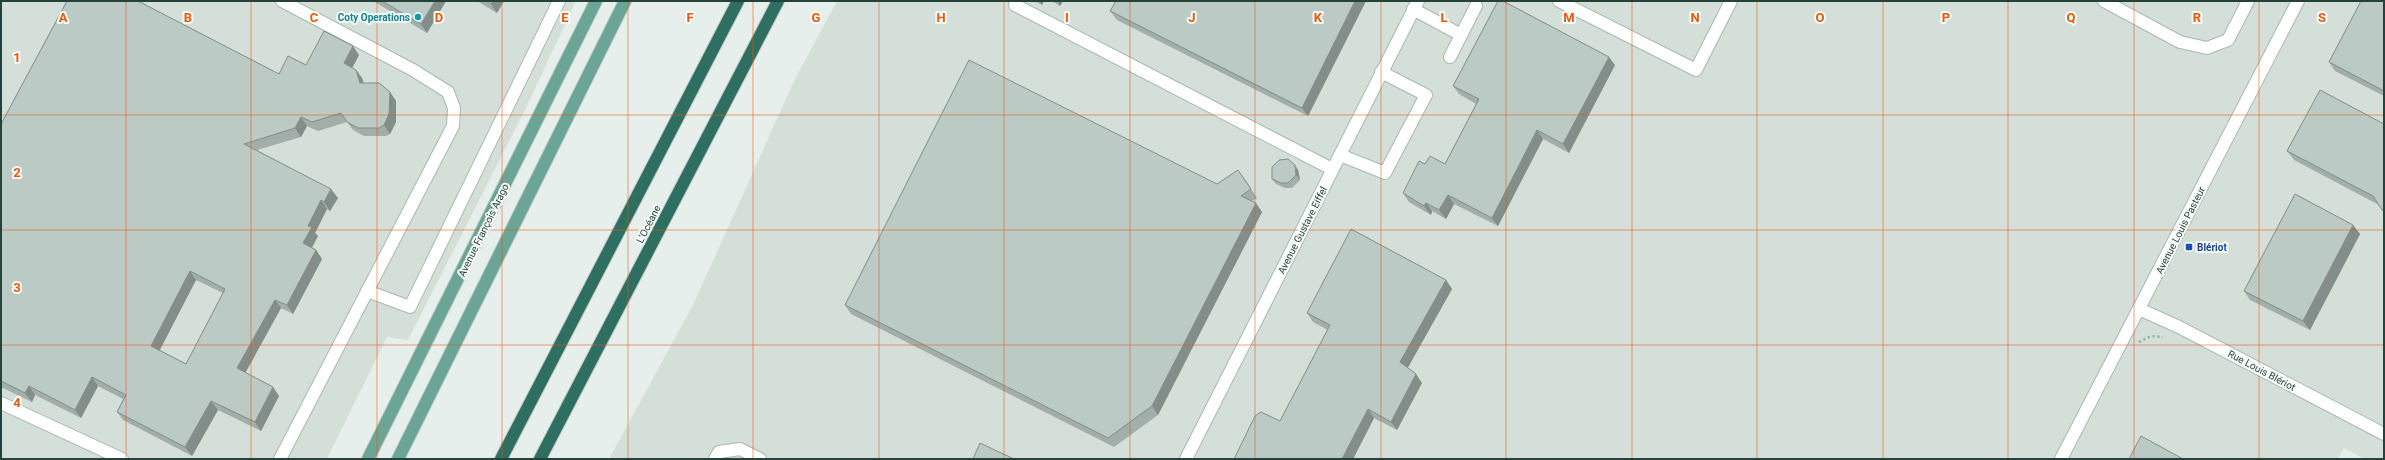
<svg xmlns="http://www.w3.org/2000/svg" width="2385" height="460" font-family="Roboto,sans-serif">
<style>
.built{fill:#d4dfda}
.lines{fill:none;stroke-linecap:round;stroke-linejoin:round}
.minor-casing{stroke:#a8b8b2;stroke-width:14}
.major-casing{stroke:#c2cac8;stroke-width:14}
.highway-casing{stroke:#c2cac8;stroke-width:14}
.path{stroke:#86b3a5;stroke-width:2.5;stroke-dasharray:2 3;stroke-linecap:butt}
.minor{stroke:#fff;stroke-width:12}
.major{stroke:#6aa596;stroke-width:12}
.highway{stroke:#2f6f62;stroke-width:12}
.wall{fill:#a1aea9;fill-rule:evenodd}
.shaded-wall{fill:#838d89}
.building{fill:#bbcac4;stroke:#838d89;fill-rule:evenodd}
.grid{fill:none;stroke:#e8590c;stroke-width:1;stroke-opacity:0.55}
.culture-dot{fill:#0f9aa8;stroke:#f7fbf9;stroke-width:1.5}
.transit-dot{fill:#1a4fb4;stroke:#f7fbf9;stroke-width:1.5}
.labels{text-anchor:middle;stroke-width:4;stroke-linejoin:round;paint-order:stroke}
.culture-label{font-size:10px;font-weight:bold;fill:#0d838f;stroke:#f7fbf9;text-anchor:end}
.street-label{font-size:10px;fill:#24423a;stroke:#f7fbf9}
.transit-label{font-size:10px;font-weight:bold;fill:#164399;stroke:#f7fbf9;text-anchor:start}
.grid-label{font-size:13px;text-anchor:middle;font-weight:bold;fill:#e8590c;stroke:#f7fbf9;stroke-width:4;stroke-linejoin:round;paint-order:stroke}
</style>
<rect width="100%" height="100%" fill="#e6efeb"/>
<g class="built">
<polygon points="1,1 576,1 524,112 408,340 387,337 327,459 1,459"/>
<polygon points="837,1 2384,1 2384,459 2365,459 2344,448 2338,459 609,459 693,305 795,79"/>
</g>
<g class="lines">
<defs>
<g id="minor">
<polyline points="1559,1 1696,70 1731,1"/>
<polyline points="2104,1 2180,42 2207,48 2228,40 2248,1"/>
<polyline points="1015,5 1332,169"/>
<polyline points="1413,9 1461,35"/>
<polyline points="1450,57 1476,6"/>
<polyline points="1340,155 1385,173 1426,95 1381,72"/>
<polyline points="367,291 410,307 559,1"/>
<polyline points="2139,309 2179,327 2384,434"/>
<polyline points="1,403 122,459"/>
<polyline points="280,459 453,126 454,108 448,92 413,70 282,1"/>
<polyline points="715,459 719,452 740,449 760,459"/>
<polyline points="1186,459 1418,1"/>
<polyline points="2061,459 2298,1"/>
</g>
<g id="major">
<polyline points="368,459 596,1"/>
<polyline points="398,459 625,1"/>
</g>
<g id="highway">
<polyline points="501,459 738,1"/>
<polyline points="540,459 778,1"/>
</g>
</defs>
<use href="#minor" class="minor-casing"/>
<use href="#major" class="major-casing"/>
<use href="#highway" class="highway-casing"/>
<polyline class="path" points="2139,342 2151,336 2163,337"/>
<use href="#minor" class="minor"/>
<use href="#major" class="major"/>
<use href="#highway" class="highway"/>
</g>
<g class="wall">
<polygon points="373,1 446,1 427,33"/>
<polygon points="477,1 504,1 497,13"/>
<polygon points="1034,1 1044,1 1042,5"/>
<polygon points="1052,1 1063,1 1060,6"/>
<polygon points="1116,1 1366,1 1308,116 1117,20 1110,11"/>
<polygon points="2384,1 2384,96 2335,71 2329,62"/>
<path d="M359 55 352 68 356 70 362 78 364 83 390 92 396 101V122L390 134 386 136H364L353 130 347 122 318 131 307 126 301 137 257 150 338 198 330 211 327 209 315 233 318 236 312 248 316 250 322 259 293 314 281 308 245 373 279 396 261 431 218 410 192 456 123 420 117 412 123 399 98 386 81 418 35 395 32 402 1 387V124L279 74 306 65ZM196 280 223 293 186 364 160 350Z"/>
<polygon points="1615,65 1569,153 1543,139 1498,226 1454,204 1446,219 1432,211 1431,215 1409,202 1403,193 1445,164 1476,104 1459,94 1453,86"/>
<polygon points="2384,124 2384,212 2379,205 2294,160 2287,151"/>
<polygon points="1298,170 1300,180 1292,188 1285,188 1276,184 1272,179"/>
<polygon points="1244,178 1257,198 1252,201 1262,212 1158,415 1114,447 851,314 845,305 1217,184"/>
<polygon points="2353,225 2360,234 2310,330 2250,300 2244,291"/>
<polygon points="1446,280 1452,289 1407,368 1422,383 1397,430 1374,418 1353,459 1234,459 1280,421 1328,330 1313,322 1307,313"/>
</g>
<g class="shaded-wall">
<polygon points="435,1 446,1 427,33 421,24"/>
<polygon points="493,1 504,1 497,13 491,4"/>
<polygon points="1039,1 1044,1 1042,5"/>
<polygon points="1057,1 1063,1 1060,6"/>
<polygon points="1355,1 1366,1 1308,116 1302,108"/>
<polygon points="353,46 359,55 350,72 344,63"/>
<polygon points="1609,57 1615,65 1569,153 1563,144"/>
<polygon points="356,70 362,78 366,92 360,83"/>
<polygon points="390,92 396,101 396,122 390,134 384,125"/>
<polygon points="301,117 307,126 301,137 295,128"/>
<polygon points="1537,130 1543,139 1498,226 1492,218"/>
<polygon points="1295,165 1298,170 1300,180 1296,175"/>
<polygon points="331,189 338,198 330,211 324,202"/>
<polygon points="1448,195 1454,204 1446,219 1439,210"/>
<polygon points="321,200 327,209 315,233 318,236 309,252 303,243 308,226"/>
<polygon points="1256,203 1262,212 1158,415 1152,406"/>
<polygon points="1426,203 1432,211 1431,215 1424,206"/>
<polygon points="2353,225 2360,234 2310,330 2303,321"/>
<polygon points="316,250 322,259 293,314 287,305"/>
<polygon points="190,271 196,280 157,355 151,346"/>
<polygon points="1446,280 1452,289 1406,371 1400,362"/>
<polygon points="275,300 281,308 243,377 237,368"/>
<polygon points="1416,374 1422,383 1397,430 1391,422"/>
<polygon points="92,377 98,386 81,418 75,410"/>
<polygon points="29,386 35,395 32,402 25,393"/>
<polygon points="273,387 279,396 261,431 255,422"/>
<polygon points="211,401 218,410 192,456 185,447"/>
<polygon points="1368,409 1374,418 1353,459 1342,459"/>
</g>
<g class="building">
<path d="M67 1H138L279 74 288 56 306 65 324 31 353 46 344 63 356 70 360 83H379L390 92 389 114 384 125 379 128H358L347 122 341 113 312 122 301 117 295 128 244 144 331 189 324 202 321 200 308 226 312 227 303 243 316 250 287 305 275 300 237 368 273 387 255 422 211 401 185 447 117 412 126 395 92 377 75 410 29 386 25 393 1 381V124ZM190 271 225 289 186 364 151 346Z"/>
<polygon points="382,1 435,1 421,24"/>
<polygon points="486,1 493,1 491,4"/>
<polygon points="1116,1 1355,1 1302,108 1110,11"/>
<polygon points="1498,1 1503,1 1609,57 1563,144 1537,130 1492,218 1448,195 1439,210 1426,203 1424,206 1403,193 1419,161 1425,164 1430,156 1445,164 1479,99 1453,86"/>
<polygon points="2361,1 2384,1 2384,91 2329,62"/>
<polygon points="969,60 1217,184 1238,170 1251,189 1241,196 1256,203 1152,406 1108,438 845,305"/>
<polygon points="2320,90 2384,124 2384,211 2382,210 2373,196 2287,151"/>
<polygon points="1288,159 1295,165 1296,175 1288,183 1281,183 1272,179 1272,167 1279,160"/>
<polygon points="2295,194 2353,225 2303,321 2244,291"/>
<polygon points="1351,229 1446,280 1400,362 1416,374 1391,422 1368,409 1342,459 1234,459 1255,416 1261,412 1280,421 1330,325 1307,313"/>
<polygon points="2141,436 2183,459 2129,459"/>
<polygon points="980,443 1014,459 973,459"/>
</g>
<path class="grid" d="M126 1V459M251 1V459M377 1V459M502 1V459M628 1V459M753 1V459M879 1V459M1004 1V459M1130 1V459M1255 1V459M1381 1V459M1506 1V459M1632 1V459M1757 1V459M1883 1V459M2008 1V459M2134 1V459M2259 1V459M1 115H2384M1 230H2384M1 345H2384"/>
<circle class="culture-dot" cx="418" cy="17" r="4"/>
<rect class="transit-dot" x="2185" y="243" width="8" height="8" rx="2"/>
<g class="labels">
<g class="culture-label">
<text x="410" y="21">Coty Operations</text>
</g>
<g class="street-label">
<text transform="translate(648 224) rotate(-63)" y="4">L’Océane</text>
<text transform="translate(483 230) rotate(-64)" y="4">Avenue François Arago</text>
<text transform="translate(1302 230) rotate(-63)" y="4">Avenue Gustave Eiffel</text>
<text transform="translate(2180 230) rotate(-63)" y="4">Avenue Louis Pasteur</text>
<text transform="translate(2262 370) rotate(28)" y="4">Rue Louis Blériot</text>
</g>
<g class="transit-label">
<text x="2197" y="251">Blériot</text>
</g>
</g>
<g class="grid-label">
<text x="63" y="22">A</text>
<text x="188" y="22">B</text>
<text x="314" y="22">C</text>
<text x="439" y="22">D</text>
<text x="565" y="22">E</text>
<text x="690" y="22">F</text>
<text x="816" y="22">G</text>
<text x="941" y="22">H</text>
<text x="1067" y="22">I</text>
<text x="1192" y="22">J</text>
<text x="1318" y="22">K</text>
<text x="1444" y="22">L</text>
<text x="1569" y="22">M</text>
<text x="1695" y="22">N</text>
<text x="1820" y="22">O</text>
<text x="1946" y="22">P</text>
<text x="2071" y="22">Q</text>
<text x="2197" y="22">R</text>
<text x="2322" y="22">S</text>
<text x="17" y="62">1</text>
<text x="17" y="177">2</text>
<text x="17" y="292">3</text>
<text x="17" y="407">4</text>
</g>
<rect width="2385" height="460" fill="none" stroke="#24423a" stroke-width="4"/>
</svg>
